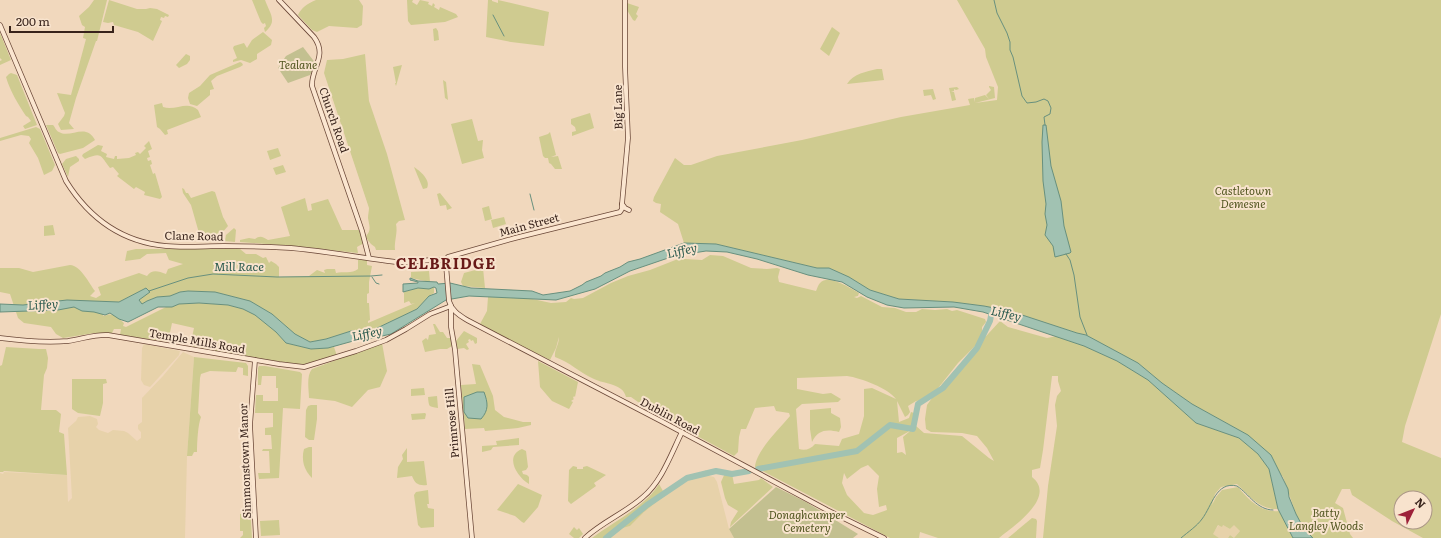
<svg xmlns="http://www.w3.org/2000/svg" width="1441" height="538" font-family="Literata,serif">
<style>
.farmland{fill:#e7d2aa}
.green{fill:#cfcb90;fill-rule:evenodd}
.cemetery{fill:#c3c090}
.water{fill:#a1c2b2;stroke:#68907e}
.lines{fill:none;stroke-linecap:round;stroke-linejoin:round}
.stream{stroke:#68907e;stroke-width:1}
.river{stroke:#a1c2b2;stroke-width:6}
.secondary-casing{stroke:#6b4838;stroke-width:5.5}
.secondary{stroke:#fbe6d0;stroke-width:4}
.labels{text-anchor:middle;stroke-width:4;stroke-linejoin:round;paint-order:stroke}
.park-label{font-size:11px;font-style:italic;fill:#525620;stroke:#f8e3cd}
.street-label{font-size:11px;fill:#38231b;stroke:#f8e3cd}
.water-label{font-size:12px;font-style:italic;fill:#29594d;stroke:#f8e3cd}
.district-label{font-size:15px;font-weight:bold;letter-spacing:1px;fill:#681917;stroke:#f8e3cd}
</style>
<rect width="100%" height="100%" fill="#f1d8bd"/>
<g class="farmland">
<polygon points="144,344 180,351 179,355 150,387 144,385 141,380 142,348"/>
<polygon points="183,352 194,357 187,456 185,538 0,538 0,473 3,474 4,472 67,475 68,502 72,498 68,428 76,421 78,417 90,416 97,419 98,424 96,427 99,430 108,433 113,430 124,431 128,433 137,441 141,438 141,432 138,429 138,425 142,422 142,398 163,376"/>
<polygon points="705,475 714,477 717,482 729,529 734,538 606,538 619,529 630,526 644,512 669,492 686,480 692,480 697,476"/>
<polygon points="1234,524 1240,531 1234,538 1230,535 1228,538 1219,538 1212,534 1219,525 1223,525 1230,529"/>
</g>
<g class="green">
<polygon points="94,0 107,0 97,41 96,41 76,98 69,123 74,129 61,130 58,124 64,116 65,113 57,93 71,95 86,39 83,38 85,27 82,25 79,16 89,7"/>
<polygon points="109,0 137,9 146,9 150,8 157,9 169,15 168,17 165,16 164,18 161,17 160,20 162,21 153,41 138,32 114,25 113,22 108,23 103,22"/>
<path d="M252 0H265C270 14 278 21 265 32L264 28 266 26 265 23 263 24 261 22Z"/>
<path d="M316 0H359L363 6 362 25 357 28 329 26 317 32 312 30 298 15C301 8 308 3 316 0Z"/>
<polygon points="407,0 413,0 412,2 417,5 420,0 429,2 428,4 432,6 433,3 435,5 434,7 439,10 440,7 456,14 458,17 445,22 411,25 408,21"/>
<polygon points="488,0 492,0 492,1 498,3 498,0 549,12 544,46 511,42 486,37"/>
<path d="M957 0H1441V314L1405 426 1402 442 1441 458V538H1423L1392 521 1352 495 1350 489H1342L1335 503 1343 508 1350 534 1353 538H1313L1304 529 1296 514 1283 477 1248 435 1192 404 1162 383 1138 363 1086 335 1077 333 1010 311 984 306 953 302 899 299 870 290 849 277 829 268H817L716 244 684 243 678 224 660 212 661 204 656 203 653 201 654 197 675 158 684 165H691L717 156 802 140 901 117 970 105 968 99 974 98 975 102V98L985 95 989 99 986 95 991 90 989 87V86L994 87 995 98 975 103 997 100 998 87 986 57 985 49ZM1401 498H1425V522H1401Z"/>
<polygon points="627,3 639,7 636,14 638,16 635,21 633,20 627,10"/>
<polygon points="832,27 840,33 829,56 820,49"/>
<polygon points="436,28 438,31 439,40 434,41 433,29"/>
<polygon points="263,32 272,40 271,45 257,54 257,59 250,63 241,60 233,62 233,60 237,58 233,48 234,46 244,43 247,48 252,40"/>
<polygon points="0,33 11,60 0,65 0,61 2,60 0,58"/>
<polygon points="186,54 190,56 190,60 187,64 179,68 176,65"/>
<path d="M365 54 369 101 387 154 405 220 399 221 396 224C398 233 394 241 395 250H376L375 247 371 244C369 241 367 240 366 236 372 230 369 225 368 218 368 214 369 211 369 208L324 73 327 60 343 59Z"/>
<polygon points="240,62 242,63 243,65 240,67 217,76 211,81 214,89 210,90 210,95 197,106 190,104 188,98 189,93 200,86 210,75"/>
<polygon points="402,65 396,86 395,83 396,83 393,67"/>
<path d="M877 69H882L884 80 847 84C854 73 866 72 877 69Z"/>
<path d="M11 73 17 75 37 125 25 129 23 126 31 121 28 117 26 116C18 104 10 91 6 77L9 74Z"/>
<polygon points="443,80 446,82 448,100 445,98"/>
<polygon points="957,87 959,89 956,90 954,89 954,91 951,92 954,92 956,100 952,101 949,88"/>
<polygon points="933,89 936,99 933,100 931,95 924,96 923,90"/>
<path d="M162 103 163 107C176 111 187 100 198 110L201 117 167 130 168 134 165 135 160 129 157 127 154 105Z"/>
<polygon points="590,113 594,128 572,136 572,132 576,131 575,127 571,124 571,119"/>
<polygon points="472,119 478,141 483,140 482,150 484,158 462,164 451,124"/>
<path d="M46 125H53C55 127 56 131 59 132 70 139 86 122 95 140L83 148 60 154 58 153Z"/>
<polygon points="36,127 40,129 55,165 52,171 44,175 38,158 29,143 31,139 29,136 21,135 0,141 0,138"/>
<polygon points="550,132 556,155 551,157 558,156 562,169 555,169 551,164 549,163 548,158 545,158 543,156 539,137 548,134"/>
<path d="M149 141 152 149 148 151 150 157 147 158 148 161 151 160 152 164 150 165 153 174 155 173 162 197 160 199 144 195 145 192 136 187 134 189 117 176 119 174 113 167 110 168C100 155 102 152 85 159L82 156 83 154 98 145 103 146 101 151 107 154 106 157 114 159 115 156H117V159L129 158 136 155 135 153 138 152 140 154 146 148 144 146Z"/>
<polygon points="278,148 281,156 270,160 267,151"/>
<polygon points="76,156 79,159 79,161 70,167 68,177 62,164 66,159"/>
<polygon points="283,165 286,172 276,175 273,168"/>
<path d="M414 167C420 171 431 180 427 188L423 189Z"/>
<polygon points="182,188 184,189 186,193 188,193 191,198 212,191 215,192 223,217 228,226 221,234 220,241 203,242 201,240 191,205 183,193"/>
<polygon points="440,193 452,208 447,210 446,205 440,206 437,194"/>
<path d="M305 198 308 211 312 210 311 204 328 199 342 230H359L364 243 357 247 358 253 291 246 240 242V240L249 238 255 239C260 235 263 237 268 240L290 236 281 207Z"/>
<polygon points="489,206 492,219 485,221 482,208"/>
<polygon points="504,217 506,224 493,228 491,220"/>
<polygon points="53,225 55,235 44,236 44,226"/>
<polygon points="234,228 236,230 235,242 225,241 226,235"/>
<path d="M136 249H240L246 254H256L263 258 266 257 269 263 271 261 276 264 279 267V277L309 276 317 270 325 273 324 270 327 269H335L336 273C343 271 352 274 358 269V260H367V265L372 266 369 282V293L367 294V303H369L370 320 368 321V323L415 303 411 304 409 301 404 303V292L418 288 429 289 434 287V293L429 296 417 309 373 330 351 331 326 339 310 342 295 334 272 314 250 301 215 292 188 291 180 292 170 296 157 297 147 301 142 304 138 300 150 292 146 288 119 302H102L103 316C114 312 116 316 124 323L123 326 126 327 166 307H172L179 304 199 303 228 305 243 309 255 315 276 332 286 343 311 349 334 347 337 356 305 365 274 362 190 346 194 328 172 323 168 342 120 335 121 329H114L112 333H95L63 338 56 334 51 327 24 323 18 318 10 294 0 292V268H19L33 272 70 265C81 266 89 283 95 291L90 296 96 298 101 295 98 287 139 273 147 276C152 269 158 271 166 274L168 269 183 264 169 260 166 253 147 254 140 259 125 261 127 251Z"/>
<path d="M710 255 723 256 751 268 767 269 777 268 780 269 778 277 779 282 816 291C817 289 818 285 820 283 829 273 851 289 859 293L858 296 854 297 857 298 861 296 882 307 895 308 906 312H916L922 309 935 310 947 309 952 311 957 310 985 319 986 322 982 327V335L977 344 958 363 935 392 924 400 916 401 908 406 910 412 908 415 905 417 897 401 899 422 909 418 911 412 914 413 915 425 908 432 897 438V453L902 452 906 455 903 437 916 426 924 433 962 436 989 458 994 461 987 448 977 436 962 433 931 432 926 429 925 419 927 405 942 384 1000 321 1008 327 1047 338 1057 336 1084 346 1117 361 1148 380 1196 423 1239 438 1258 454 1269 469 1278 509C1260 510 1249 496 1237 484L1221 487 1215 494 1212 505 1216 497 1222 490 1238 487C1249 500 1261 513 1279 511L1293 538H1228L1230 535 1234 538 1240 531 1234 525 1230 529 1223 525 1222 527 1218 525 1213 534 1219 538H1043L1048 486 1057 426 1055 405 1057 396 1061 391 1058 381V376H1052L1043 450 1040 468 1032 470V477C1057 497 1014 526 999 538H938L920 532 919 538H890L755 467C756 451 780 428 790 416L789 413 776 411 774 406 755 408 746 429H741L739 437 738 452 734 456 686 430 673 420 668 419 653 409 645 407 631 397H626C625 394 624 391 621 389 613 383 602 383 594 379 580 373 570 362 555 357 554 350 559 345 559 337L556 348 550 360 506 339 480 324 487 311 488 297 528 298 551 303 566 302 571 298 574 299 583 298 611 283 628 276 650 270 683 257 685 259 702 260ZM847 376C861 378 888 388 896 399L872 388 864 389V416L859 434 842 439 839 446 815 444C811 449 805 451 799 449L796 409 802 404 838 402 841 399 831 393 823 394 797 389V378ZM868 465 879 476 877 489 879 507 886 505 887 510 873 515 864 513 847 495 842 483 844 473 847 479 861 468Z"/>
<polygon points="483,268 485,288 463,286 461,282 464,273"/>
<polygon points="429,271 430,282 411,278 411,272"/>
<polygon points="433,324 435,324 440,332 443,332 447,338 451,338 452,346 447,349 440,349 425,352 422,341 426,338 428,340 429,335 436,334"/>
<polygon points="464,331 477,338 477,343 475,344 473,340 471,341 470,339 468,340 469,342 466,344 469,349 467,350 464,348 457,349 456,341"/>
<path d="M382 343 387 371 380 387 368 390 352 407 335 401 309 398C309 390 306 376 312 369Z"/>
<polygon points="6,347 39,349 46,349 48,358 47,368 44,375 41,410 56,410 61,414 59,432 64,434 67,475 4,471 3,472 0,472 0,366 2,365"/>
<path d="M194 357 246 363 248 366V376L243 375V368L238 367 236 372 210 371 201 374 200 378 198 413 201 417C198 424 197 443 197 452H194L192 456H187Z"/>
<polygon points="538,361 578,382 575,397 574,396 573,398 574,399 571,401 573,402 569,409 552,401 540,387"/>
<polygon points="472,364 480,365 493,396 495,410 504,417 523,422 531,422 531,425 518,428 485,431 484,428 465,429 461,385 476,384"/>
<polygon points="265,366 300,372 302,374 300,409 283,408 279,478 259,479 258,473 270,473 269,451 262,451 263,449 272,449 271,435 265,435 265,428 273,427 273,413 255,413 256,395 263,395 263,401 278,401 278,388 276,388 276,376 262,376 261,385 258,385 258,368 259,366"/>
<polygon points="72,379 106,379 107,383 103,384 103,403 100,416 78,413 72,409"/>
<polygon points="424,388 425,395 411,396 411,389"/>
<path d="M437 396 438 408C429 406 429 408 428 397Z"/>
<polygon points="311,405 317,405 317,419 314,440 309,440 305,437 306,410 308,406"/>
<path d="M831 408V413L840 418 841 427 839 432C826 429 818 430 812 442L810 429V410Z"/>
<polygon points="425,413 426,414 425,419 412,420 411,414"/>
<polygon points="519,438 519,445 493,447 491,450 482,452 482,446 497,445 496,441"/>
<path d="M309 447H312V478C304 470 301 460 304 449Z"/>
<path d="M407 448V462L424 461 427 485C419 486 415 484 412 476L397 478 398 467 403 459 402 455Z"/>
<path d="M522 449 526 451 528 467 526 470 522 471 523 474 527 475 529 477V484C517 477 504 456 522 449Z"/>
<polygon points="573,466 577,467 577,469 583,469 583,467 587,466 606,475 594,483 596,486 571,504 568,501 569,470"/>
<path d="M707 470 692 480H686L669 492 644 512 630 526 619 529 606 538H592C613 522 646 506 659 484L663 491 678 482Z"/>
<polygon points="725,473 732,474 734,484 759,480 761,478 773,487 730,527 731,522 738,511 728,505 725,498 721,482"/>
<polygon points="518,484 542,495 538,507 524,523 522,522 515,516 497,510"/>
<polygon points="428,490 429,504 427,504 428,508 434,509 434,527 421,528 418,525 414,495 416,492"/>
<polygon points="243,504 247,504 250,505 252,538 240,538 243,535 243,531 240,531 240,514 243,514"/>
<polygon points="1032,518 1036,519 1037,521 1036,538 1008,538"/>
<polygon points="279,520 280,535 261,536 260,521"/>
<polygon points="574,527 577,530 579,528 583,534 579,538 574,538 569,534"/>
</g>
<g class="cemetery">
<polygon points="303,47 316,64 310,75 288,83 278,68 286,56"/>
<polygon points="776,487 806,502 858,534 853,538 734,538 729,529"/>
</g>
<g class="water">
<polygon points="1043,125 1046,125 1051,166 1061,201 1064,226 1071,252 1070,253 1055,257 1053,246 1045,235 1047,225 1045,214 1046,204 1043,181 1042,142"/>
<polygon points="684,243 716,244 817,268 829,268 849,277 870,290 899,299 953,302 984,306 1010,311 1077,333 1086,335 1138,363 1162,383 1192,404 1248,435 1271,455 1288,489 1289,497 1296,514 1304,529 1313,538 1293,538 1278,509 1269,469 1258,454 1239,438 1196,423 1148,380 1117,361 1084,346 983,312 954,307 904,308 887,305 867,297 842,282 808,275 757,259 727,252 706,251 674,256 630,271 595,289 556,300 469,296 446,300 391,334 369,339 364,338 328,348 311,349 286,343 276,332 255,315 243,309 228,305 199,303 179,304 172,307 158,307 128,322 119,319 110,313 105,315 94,312 82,311 74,307 58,310 0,312 0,304 23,305 67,300 119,302 146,288 150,292 139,300 142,304 147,301 157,297 170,296 180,292 188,291 215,292 250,301 272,314 295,334 310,342 326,339 351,331 373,330 417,309 429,296 437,293 436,288 434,287 429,289 418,288 403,292 403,284 418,283 418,282 410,280 410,278 418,281 437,282 438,284 450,283 471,288 532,291 543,295 570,291 582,285 586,282 601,276 605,273 620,267 628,262 640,259"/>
<path d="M477 392H484C488 403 489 410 481 419L468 418 464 412V397Z"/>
</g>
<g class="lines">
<g class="stream">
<polyline points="994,0 997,13 1007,33 1010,42 1010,50 1013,57 1022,96 1027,103 1036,102 1044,99 1048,101 1051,108 1050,114 1044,117 1045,125"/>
<polyline points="493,15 504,36"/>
<polyline points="530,194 534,210"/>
<polyline points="1066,254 1070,260 1074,275 1080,317 1087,335"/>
<polyline points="372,277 376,283 379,284"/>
<polyline points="149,291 188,278 213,274 277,277 371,276 382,275"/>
<path d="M1181 538C1188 532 1197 526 1202 519 1212 506 1216 481 1237 486 1249 494 1257 510 1273 510"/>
</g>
<g class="river">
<polyline points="758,469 857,451 890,425 913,429 918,404 943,388 977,348 990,321 992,311"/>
<polyline points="606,538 647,505 687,478 716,471 732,474 749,471"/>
</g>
<defs>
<g id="secondary">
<path d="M279 0 314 37C328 56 311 68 312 86L362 231 369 258"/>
<path d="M0 25 66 181C89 218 122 242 166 246 185 248 205 246 224 246 246 246 269 247 291 248 326 251 361 258 396 262 408 264 436 257 444 261"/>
<polyline points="622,204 625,208 629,210"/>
<path d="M444 261 446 265 449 301C452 311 459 315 467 320L661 421 827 510 884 538"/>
<polyline points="444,261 448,257 515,238 620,212 622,209 622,204 628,138 625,67 625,0"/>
<polyline points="451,307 451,327 455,350 472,538"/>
<path d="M0 338C23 341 45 343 68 341 82 339 95 334 108 335L279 364 304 367 356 351 386 340 406 329 430 314 451 306"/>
<polyline points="255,360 250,425 256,538"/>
<path d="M585 538C602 522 625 513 643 497 662 481 671 454 682 432"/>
</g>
</defs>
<use href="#secondary" class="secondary-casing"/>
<use href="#secondary" class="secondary"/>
</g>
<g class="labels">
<g class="park-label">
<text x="298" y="69">Tealane</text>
<text x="1243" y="195">Castletown<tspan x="1243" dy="13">Demesne</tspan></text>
<text x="1326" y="517">Batty<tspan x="1326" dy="13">Langley Woods</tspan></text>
<text x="807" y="519">Donaghcumper<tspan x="807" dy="13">Cemetery</tspan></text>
</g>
<g class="street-label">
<text transform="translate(618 107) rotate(-91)" y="4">Big Lane</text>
<text transform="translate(334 120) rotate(71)" y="4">Church Road</text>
<text transform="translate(529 225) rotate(-15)" y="4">Main Street</text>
<text transform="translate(194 236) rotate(1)" y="4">Clane Road</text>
<text transform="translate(197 341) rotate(10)" y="4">Temple Mills Road</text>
<text transform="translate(670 416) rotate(28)" y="4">Dublin Road</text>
<text transform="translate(452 423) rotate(-95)" y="4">Primrose Hill</text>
<text transform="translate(245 461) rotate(-92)" y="4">Simmonstown Manor</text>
</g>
<g class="water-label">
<text transform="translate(682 251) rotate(-13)" y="4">Liffey</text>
<text x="239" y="271">Mill Race</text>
<text transform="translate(43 305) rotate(-3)" y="4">Liffey</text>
<text transform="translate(1006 314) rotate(13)" y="4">Liffey</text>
<text transform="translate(367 334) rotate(-12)" y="4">Liffey</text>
</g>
<g class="district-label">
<text x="446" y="269">CELBRIDGE</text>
</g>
</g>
<g transform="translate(1413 510) rotate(47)"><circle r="19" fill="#f8e3cd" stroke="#ab9686"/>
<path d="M0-3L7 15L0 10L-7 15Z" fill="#9d2139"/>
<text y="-6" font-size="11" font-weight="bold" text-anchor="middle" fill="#38231b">N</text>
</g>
<path d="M10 26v6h103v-6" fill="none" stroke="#38231b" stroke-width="2"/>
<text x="16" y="26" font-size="12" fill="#38231b" stroke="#f8e3cd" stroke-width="3" paint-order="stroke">200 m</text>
</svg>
